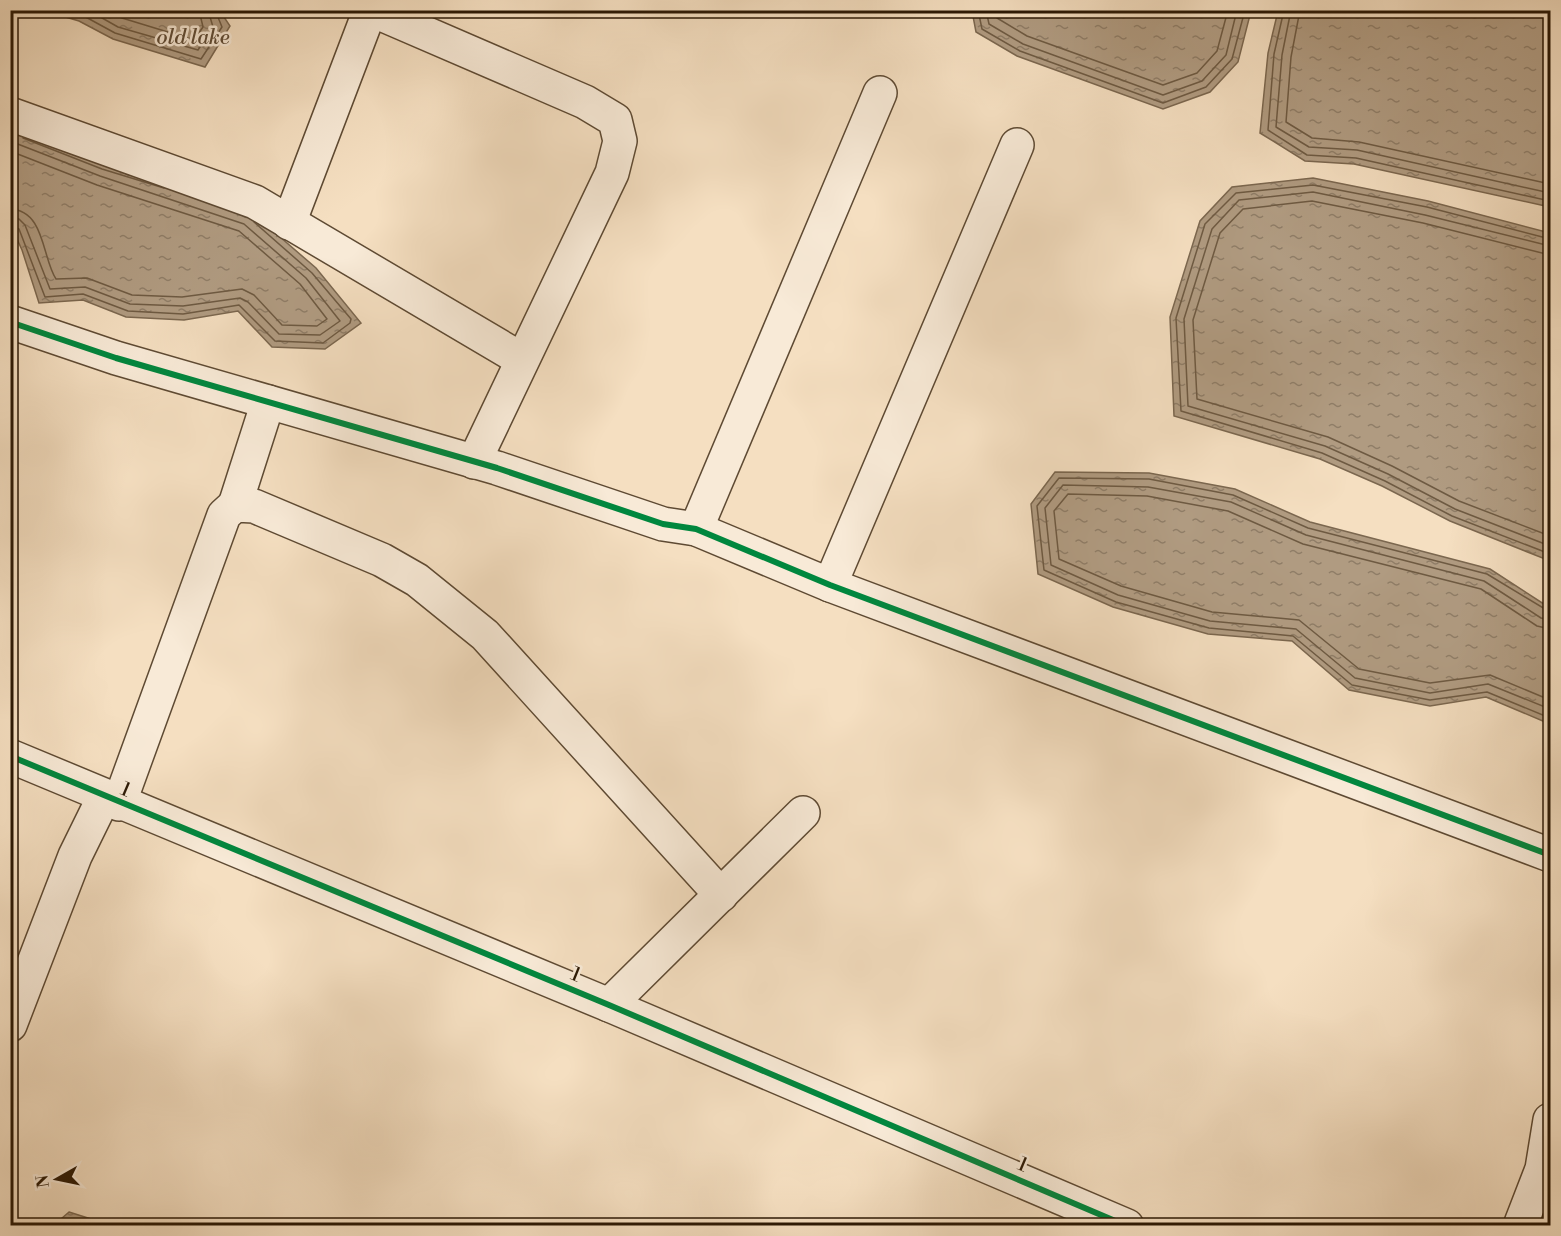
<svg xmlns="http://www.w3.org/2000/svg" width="1561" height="1236" font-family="'Libre Bodoni',serif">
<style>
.water{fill:url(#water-ripples);stroke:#7b674f;stroke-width:1.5}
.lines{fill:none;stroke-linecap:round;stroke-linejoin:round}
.shore{stroke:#6e5a42;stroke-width:1.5}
.minor-casing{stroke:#5e4a33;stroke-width:36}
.tertiary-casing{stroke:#5e4a33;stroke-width:36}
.minor{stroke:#f8ead7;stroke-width:33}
.tertiary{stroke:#f8ead7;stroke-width:33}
.cycleway-casing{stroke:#f8ead7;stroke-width:10}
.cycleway{stroke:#00873e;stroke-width:6}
.labels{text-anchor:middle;stroke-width:5;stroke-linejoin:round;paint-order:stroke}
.street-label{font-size:20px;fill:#2b1804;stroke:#f8ead7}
.water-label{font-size:21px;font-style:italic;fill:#604c36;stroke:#f8ead7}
</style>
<defs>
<pattern id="water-ripples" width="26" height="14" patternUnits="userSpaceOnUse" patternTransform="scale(1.5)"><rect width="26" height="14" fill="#b09b81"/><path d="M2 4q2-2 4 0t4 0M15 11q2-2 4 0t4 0" fill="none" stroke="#8f7d67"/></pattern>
</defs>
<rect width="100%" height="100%" fill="#f5dfc1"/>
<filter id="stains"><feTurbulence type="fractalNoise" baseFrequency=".00333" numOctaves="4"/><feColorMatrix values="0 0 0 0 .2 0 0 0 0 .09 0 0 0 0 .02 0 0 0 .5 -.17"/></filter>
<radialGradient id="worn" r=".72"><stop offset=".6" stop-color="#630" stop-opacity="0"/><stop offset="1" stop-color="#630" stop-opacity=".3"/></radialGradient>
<g class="water">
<polygon points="45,11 220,11 230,26 205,67 113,39 79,21"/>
<polygon points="972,11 972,10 1251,11 1238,62 1210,92 1163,109 1017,56 976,32"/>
<polygon points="1278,11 1550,11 1550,207 1354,164 1305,161 1260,133 1268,53"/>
<polygon points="10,127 251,212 316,268 361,323 325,349 272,347 238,311 184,320 126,317 83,300 39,303 22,250 11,226"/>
<polygon points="1313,178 1428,201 1550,233 1550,561 1450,521 1382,486 1320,459 1174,416 1170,317 1200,221 1232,187"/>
<polygon points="1055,472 1149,473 1235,489 1310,522 1490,569 1550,608 1550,724 1486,697 1430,706 1349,690 1292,641 1208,634 1113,607 1038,574 1031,504"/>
<polygon points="69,1212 110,1225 54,1225"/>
</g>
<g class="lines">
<g class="shore">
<polyline points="65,10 82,15 115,33 201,59 222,27 215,10"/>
<polyline points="88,10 118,27 198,50 213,27 208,10"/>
<polyline points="107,10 122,18 194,40 203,27 199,10"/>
<polyline points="978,10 982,29 1020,51 1163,103 1206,87 1232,59 1245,10"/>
<polyline points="986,10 989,24 1023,44 1163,95 1202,81 1226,55 1237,10"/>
<polyline points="995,10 997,18 1027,36 1163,85 1197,73 1217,51 1228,10"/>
<polyline points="1284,10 1274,54 1268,130 1307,155 1356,158 1550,201"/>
<polyline points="1291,10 1282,55 1276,127 1309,147 1357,150 1550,193"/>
<polyline points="1300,10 1291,57 1286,122 1312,138 1359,142 1550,184"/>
<polyline points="23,138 102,169 164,188"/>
<polyline points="10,141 100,176 244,224 306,278 340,321 320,335 279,334 248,302 240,298 183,306 130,304 85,287 50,289 25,225 19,219 10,218"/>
<path d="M10 151 97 185 239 231 300 284 327 319 317 326 282 325 254 295 242 289 182 297 132 295 87 278 56 279C42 258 45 210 10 209"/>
<polyline points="10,225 19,229 45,297 83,294 128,311 183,314 239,305 275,341 323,343 350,323 351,319 312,273 254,222"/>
<polyline points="1550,239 1427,207 1313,185 1236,193 1205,224 1176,318 1181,411 1322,453 1385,481 1452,516 1550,554"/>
<polyline points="1550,246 1425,215 1313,192 1239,200 1212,229 1184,319 1188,406 1325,446 1388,474 1455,509 1550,546"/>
<polyline points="1550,255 1423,223 1312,201 1243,209 1220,233 1193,320 1197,399 1328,437 1392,466 1459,501 1550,536"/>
<polyline points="1550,612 1487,574 1308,528 1233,495 1149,479 1059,478 1037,506 1044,570 1116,602 1209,628 1293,636 1352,685 1430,700 1487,692 1550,718"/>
<polyline points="1550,620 1541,618 1484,581 1306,535 1231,502 1148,487 1063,485 1045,508 1051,565 1118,595 1210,621 1296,629 1355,678 1430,693 1488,684 1550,709"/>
<polyline points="1550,629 1537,626 1481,589 1303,544 1228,511 1147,496 1068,494 1054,511 1059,559 1121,586 1212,612 1299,620 1359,669 1430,683 1490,675 1550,700"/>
</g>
<defs>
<g id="minor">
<polyline points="372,10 585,102 615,120 620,141 612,173 474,462"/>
<polyline points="10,114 255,202 521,359"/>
<polyline points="289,223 370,10"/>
<polyline points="10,322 116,358 497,468 663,524 696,529 830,585 1550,855"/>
<polyline points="235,505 268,402"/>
<polyline points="696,529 880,93"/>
<polyline points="830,585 1017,145"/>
<polyline points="119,804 224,515 235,505 254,506 382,560 417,580 485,635 721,895"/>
<polyline points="609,1005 803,813"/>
<polyline points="10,1025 75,856 104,797"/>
<polyline points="1520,1226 1542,1169 1550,1120"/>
</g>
<polyline id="tertiary" points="10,756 609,1005 1127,1226"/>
</defs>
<use href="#minor" class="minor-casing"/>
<use href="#tertiary" class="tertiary-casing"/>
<use href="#minor" class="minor"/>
<use href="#tertiary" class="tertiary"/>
<defs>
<g id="cycleway">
<polyline points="10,322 116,358 497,468 663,524 696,529 830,585 1550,855"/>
<polyline points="10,756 609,1005 1127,1226"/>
</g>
</defs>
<use href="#cycleway" class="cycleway-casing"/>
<use href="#cycleway" class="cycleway"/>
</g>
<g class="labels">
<g class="street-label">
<text transform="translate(126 789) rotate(23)" y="7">1</text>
<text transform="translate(576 974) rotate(22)" y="7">1</text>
<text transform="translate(1023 1164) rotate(23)" y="7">1</text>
</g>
<g class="water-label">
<text x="193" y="44">old lake</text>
</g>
</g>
<rect width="1561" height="1236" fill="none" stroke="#f5dfc1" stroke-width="36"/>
<rect x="12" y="12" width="1537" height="1212" fill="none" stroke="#2b1804" stroke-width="3"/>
<rect x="18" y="18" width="1525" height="1200" fill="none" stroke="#2b1804" stroke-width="1.5"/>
<g transform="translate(57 1179) rotate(261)" stroke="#f8ead7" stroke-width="4.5" paint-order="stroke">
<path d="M0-4.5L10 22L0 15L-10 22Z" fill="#2b1804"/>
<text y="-9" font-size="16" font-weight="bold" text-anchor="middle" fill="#2b1804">N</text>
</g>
<rect width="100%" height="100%" filter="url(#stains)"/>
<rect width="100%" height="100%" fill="url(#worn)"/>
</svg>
